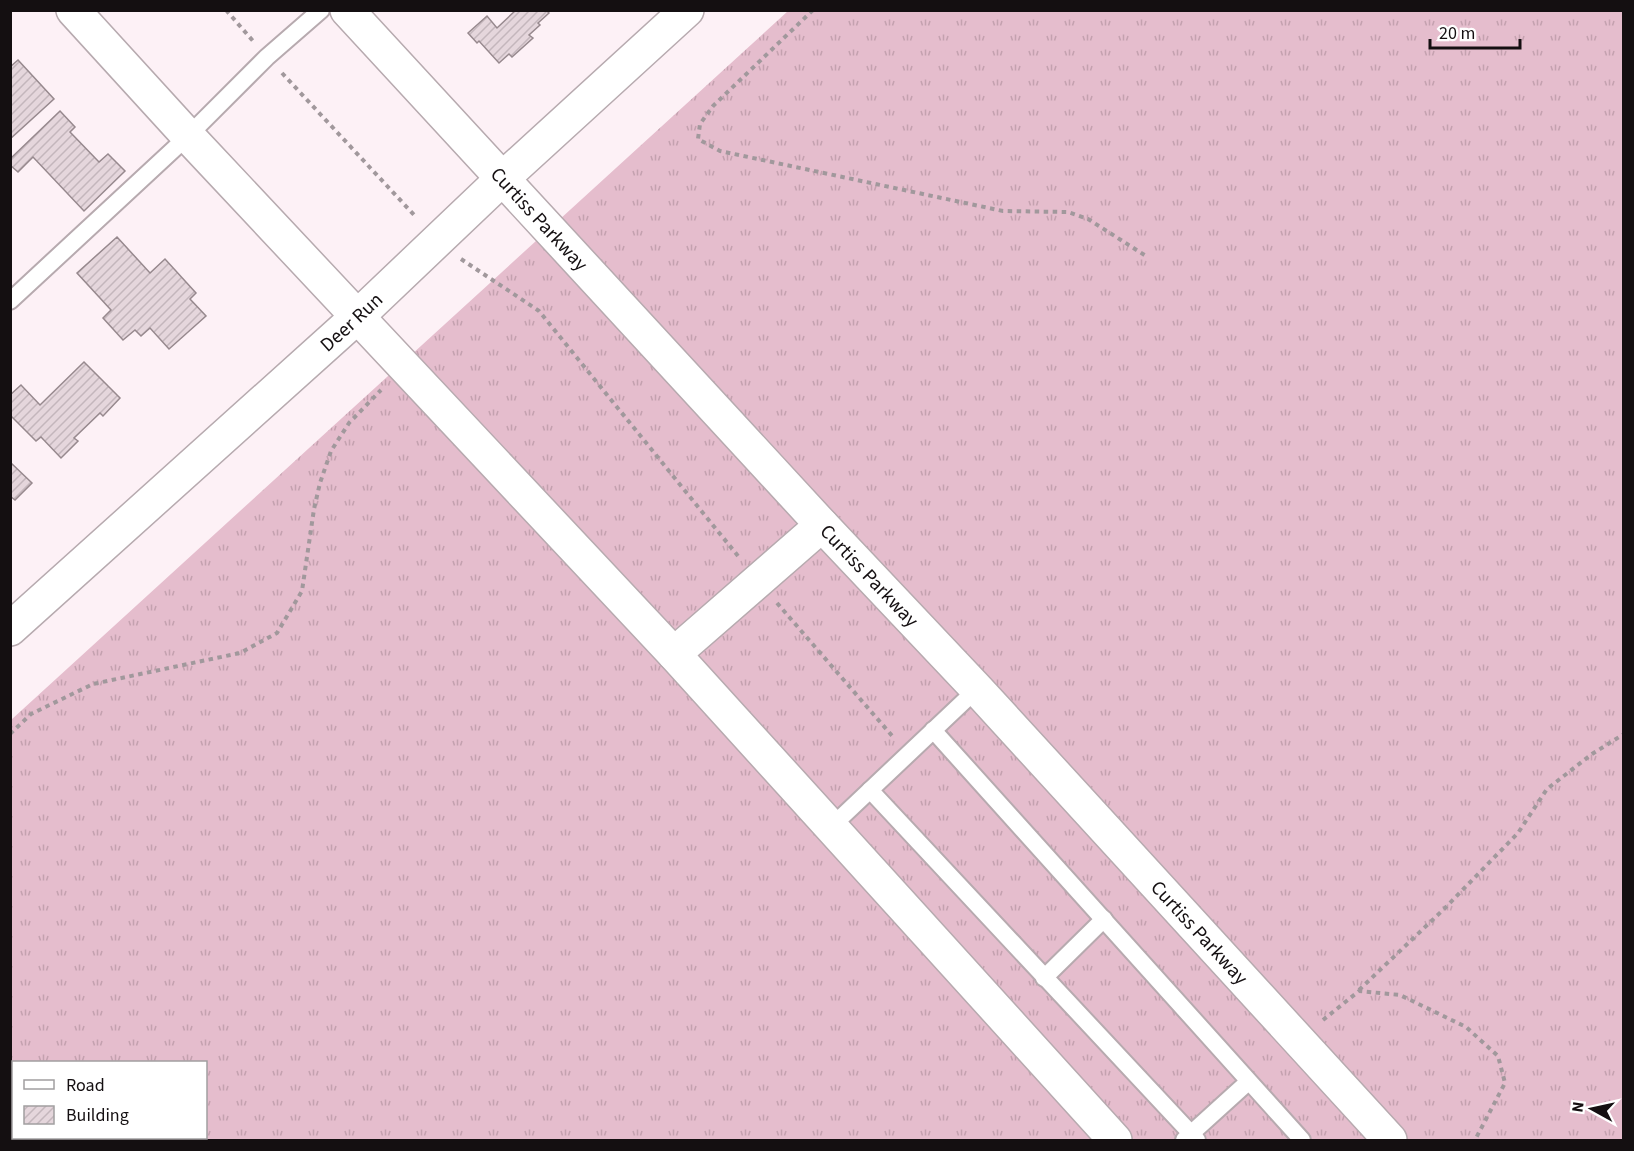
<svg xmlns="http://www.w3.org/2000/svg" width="1634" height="1151" font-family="'Source Sans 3',sans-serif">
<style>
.grass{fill:url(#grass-tufts);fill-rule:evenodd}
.building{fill:url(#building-hatch);stroke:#97898e;stroke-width:1.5}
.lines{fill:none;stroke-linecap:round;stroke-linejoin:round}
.service-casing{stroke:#b7aaaf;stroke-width:20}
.minor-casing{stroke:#b7aaaf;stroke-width:36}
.secondary-casing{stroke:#b7aaaf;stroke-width:36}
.path{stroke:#a1989c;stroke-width:4;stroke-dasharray:4.5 4.5;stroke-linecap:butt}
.service{stroke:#fff;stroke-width:16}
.minor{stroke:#fff;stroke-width:33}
.secondary{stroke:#fff;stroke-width:33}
.labels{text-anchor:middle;stroke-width:4.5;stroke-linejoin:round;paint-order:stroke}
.street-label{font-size:20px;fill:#140f11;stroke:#fff}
</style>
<defs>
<pattern id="grass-tufts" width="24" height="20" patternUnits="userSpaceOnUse" patternTransform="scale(1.5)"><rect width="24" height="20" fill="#e5bdcd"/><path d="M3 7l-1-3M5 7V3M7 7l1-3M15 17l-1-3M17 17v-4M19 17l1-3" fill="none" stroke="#c4a1af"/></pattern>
<pattern id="building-hatch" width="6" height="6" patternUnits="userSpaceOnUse" patternTransform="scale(1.5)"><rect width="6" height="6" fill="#e5d6dc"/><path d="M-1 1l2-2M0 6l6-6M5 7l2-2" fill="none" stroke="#c4b6bc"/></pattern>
</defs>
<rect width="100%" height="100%" fill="#fdf1f6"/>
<path class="grass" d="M788 11H1623V1140H11V720ZM14 1062H206V1138H14Z"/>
<g class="building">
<polygon points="516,10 546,10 549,13 538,23 540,25 529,35 533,38 512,57 509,54 499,63 479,41 477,43 468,33 487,16 497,28"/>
<polygon points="18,60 54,99 10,139 10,67"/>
<polygon points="60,111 75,127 70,132 99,162 108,154 125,171 84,211 33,157 18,172 10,165 10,159"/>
<polygon points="117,237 150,273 165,259 196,293 190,299 206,316 169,349 150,328 141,336 135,330 123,340 103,318 111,310 77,273"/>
<polygon points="84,362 120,398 103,416 100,413 74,438 78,441 61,458 41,437 36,441 10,415 10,395 21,385 40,405"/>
<polygon points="10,462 32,483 15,500 10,496"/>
</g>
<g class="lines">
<defs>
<g id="service">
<polyline points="10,301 188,136 267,57 321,10"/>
<polyline points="933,730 1302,1140"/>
<polyline points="870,790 1197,1140"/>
<polyline points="831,827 977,689"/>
<polyline points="1044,978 1104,919"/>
<polyline points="1184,1140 1248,1082"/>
</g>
<g id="minor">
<path id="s1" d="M10 629 357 317 502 179 687 10"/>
<polyline points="674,654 822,525"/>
</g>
<g id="secondary">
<polyline points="73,10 188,136 674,654 1115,1140"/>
<path id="s2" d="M347 10 822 525 977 689 1390 1140"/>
</g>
</defs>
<use href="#service" class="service-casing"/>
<use href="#minor" class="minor-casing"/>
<use href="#secondary" class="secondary-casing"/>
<g class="path">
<polyline points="226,10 253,41"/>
<polyline points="813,10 713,106 700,124 698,139 720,151 1003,211 1068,212 1088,219 1146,256"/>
<polyline points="282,73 416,217"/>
<polyline points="461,259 539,311 738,556"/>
<polyline points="777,603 894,738"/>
<polyline points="10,734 31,714 93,684 240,653 277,633 302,591 314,509 320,483 331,451 349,423 381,390"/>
<polyline points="1359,990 1444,909 1518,833 1547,789 1592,754 1624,734"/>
<polyline points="1323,1020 1359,991 1400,995 1466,1027 1498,1056 1505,1083 1475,1140"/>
</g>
<use href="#service" class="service"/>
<use href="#minor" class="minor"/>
<use href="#secondary" class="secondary"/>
</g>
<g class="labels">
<g class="street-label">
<text dy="7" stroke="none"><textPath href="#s2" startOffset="284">Curtiss Parkway</textPath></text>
<text dy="7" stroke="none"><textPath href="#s1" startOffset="459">Deer Run</textPath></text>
<text dy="7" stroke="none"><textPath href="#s2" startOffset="770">Curtiss Parkway</textPath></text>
<text dy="7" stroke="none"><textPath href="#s2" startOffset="1256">Curtiss Parkway</textPath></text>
</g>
</g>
<rect width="1634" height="1151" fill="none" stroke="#140f11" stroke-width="24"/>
<rect x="12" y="1061" width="195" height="78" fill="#ffffff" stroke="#a19fa0" stroke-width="1.5"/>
<rect x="24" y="1080" width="30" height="9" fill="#ffffff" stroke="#a19fa0" stroke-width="1.5"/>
<text x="66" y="1091" font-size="18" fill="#140f11">Road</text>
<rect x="24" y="1106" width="30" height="18" fill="url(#building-hatch)" stroke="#a19fa0" stroke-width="1.5"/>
<text x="66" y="1121" font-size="18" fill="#140f11">Building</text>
<g transform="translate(1592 1109) rotate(278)" stroke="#ffffff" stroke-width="4.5" paint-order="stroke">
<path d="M0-4.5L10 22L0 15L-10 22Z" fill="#140f11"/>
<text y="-9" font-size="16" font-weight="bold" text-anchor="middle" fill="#140f11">N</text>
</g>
<path d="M1430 39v9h90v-9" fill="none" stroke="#140f11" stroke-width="3"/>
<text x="1439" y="39" font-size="18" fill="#140f11" stroke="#ffffff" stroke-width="4.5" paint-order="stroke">20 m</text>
</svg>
